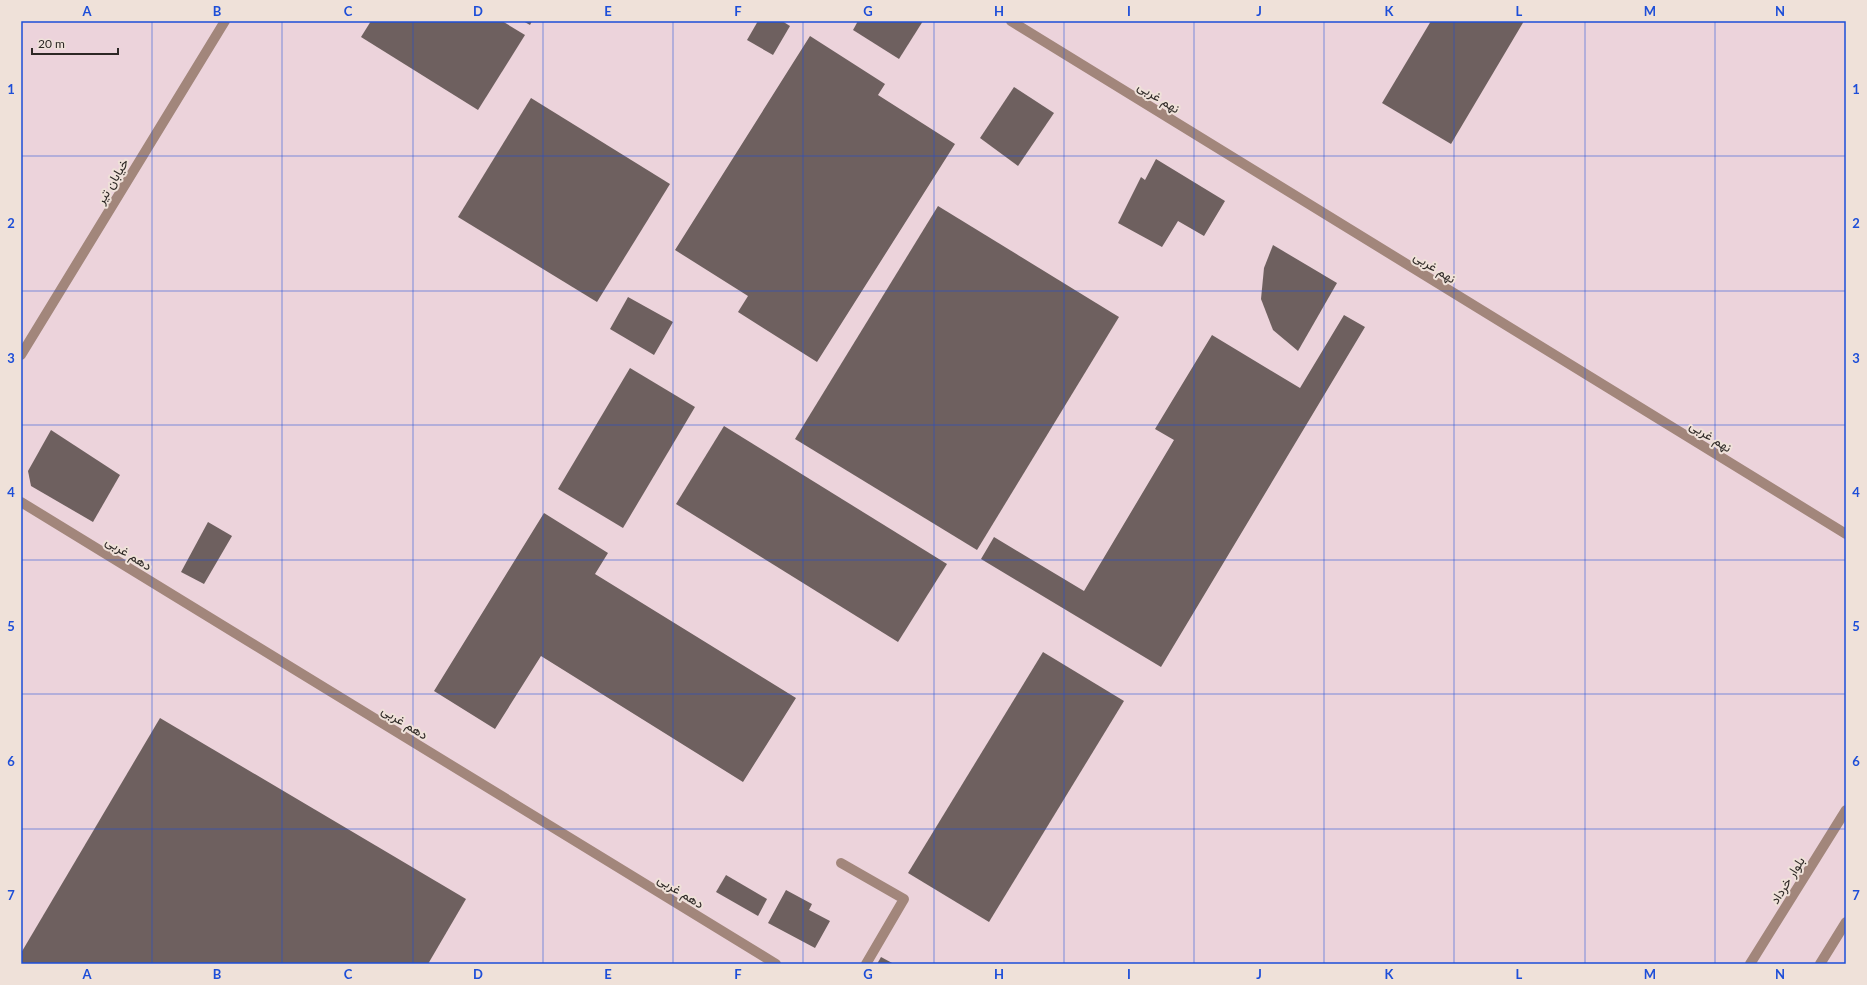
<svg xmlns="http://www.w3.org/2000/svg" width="1867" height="985" font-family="Lato,Vazirmatn,sans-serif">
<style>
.industrial{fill:#ecd3db}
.building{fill:#6e605f}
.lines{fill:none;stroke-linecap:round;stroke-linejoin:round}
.minor{stroke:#a2867b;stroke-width:10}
.grid{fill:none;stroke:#1d4ed8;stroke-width:1;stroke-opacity:0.55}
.labels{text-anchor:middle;stroke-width:4;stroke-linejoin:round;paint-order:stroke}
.street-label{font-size:13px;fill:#2d2825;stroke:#efe1d9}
.neatline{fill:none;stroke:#1d4ed8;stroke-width:1.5}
.grid-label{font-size:13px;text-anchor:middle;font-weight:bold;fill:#1d4ed8}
</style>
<rect width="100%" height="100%" fill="#efe1d9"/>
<rect class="industrial" x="21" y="21" width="1825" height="943"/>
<g class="building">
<polygon points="371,21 502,21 525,35 478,110 361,37"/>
<polygon points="523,21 532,21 530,25"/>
<polygon points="758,21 782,21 790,26 773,55 747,40"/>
<polygon points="858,21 923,21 899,59 853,30"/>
<polygon points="1431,21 1524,21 1451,144 1382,103"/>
<polygon points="810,36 885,84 878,95 955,144 817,362 738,312 748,296 675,250"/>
<polygon points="1014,87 1054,113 1018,166 980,138"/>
<polygon points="531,98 670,184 597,302 458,217"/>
<polygon points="1156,159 1225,201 1204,236 1178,221 1162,247 1118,223 1141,177 1145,180"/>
<polygon points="938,206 1119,317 977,550 795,439"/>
<polygon points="1273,245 1337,283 1298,351 1273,330 1261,299 1264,268"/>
<polygon points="628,297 673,322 654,355 610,329"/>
<polygon points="1344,315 1365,327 1161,667 981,559 994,537 1084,591 1174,440 1155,429 1212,335 1300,388"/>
<polygon points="630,368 695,407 623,528 558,489"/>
<polygon points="724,426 947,564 898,642 676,504"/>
<polygon points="51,430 120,475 93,522 31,486 28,471"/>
<polygon points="544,513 608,553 595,574 796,698 743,782 541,656 495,729 434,691"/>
<polygon points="208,522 232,536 204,584 181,572"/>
<polygon points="1043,652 1124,701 989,922 908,873"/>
<polygon points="160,718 466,899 428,964 21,964 21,953"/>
<polygon points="726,875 767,899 758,916 716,892"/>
<polygon points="786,890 812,904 809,910 830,921 815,948 768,923"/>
<polygon points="881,957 894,964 877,964"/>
</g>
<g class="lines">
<g class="minor">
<polyline points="1011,21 1846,534"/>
<polyline points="21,355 225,21"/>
<polyline points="21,502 776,964"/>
<polyline points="841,863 904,899 866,964"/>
<polyline points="1750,964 1846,810"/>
<polyline points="1820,964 1846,922"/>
</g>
</g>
<path class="grid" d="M152 21V964M282 21V964M413 21V964M543 21V964M673 21V964M803 21V964M934 21V964M1064 21V964M1194 21V964M1324 21V964M1454 21V964M1585 21V964M1715 21V964M21 156H1846M21 291H1846M21 425H1846M21 560H1846M21 694H1846M21 829H1846"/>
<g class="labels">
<g class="street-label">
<text transform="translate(1159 97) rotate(32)" y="5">نهم غربی</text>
<text transform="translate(112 181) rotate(-59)" y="5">خیابان تیر</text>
<text transform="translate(1435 267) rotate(32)" y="5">نهم غربی</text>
<text transform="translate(1711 436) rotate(32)" y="5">نهم غربی</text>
<text transform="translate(129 553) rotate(32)" y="5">دهم غربی</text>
<text transform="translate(405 722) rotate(32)" y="5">دهم غربی</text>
<text transform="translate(1787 880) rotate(-58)" y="5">بلوار خرداد</text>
<text transform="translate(681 891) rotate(32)" y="5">دهم غربی</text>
</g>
</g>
<rect width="1867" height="985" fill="none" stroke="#efe1d9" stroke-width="44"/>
<path d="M32 48v6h86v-6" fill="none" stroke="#2d2825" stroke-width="2"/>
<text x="38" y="48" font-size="12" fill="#2d2825" stroke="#efe1d9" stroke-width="3" paint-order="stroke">20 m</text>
<rect x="22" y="22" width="1823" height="941" class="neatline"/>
<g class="grid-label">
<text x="87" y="16">A</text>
<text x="217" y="16">B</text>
<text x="348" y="16">C</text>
<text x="478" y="16">D</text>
<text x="608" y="16">E</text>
<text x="738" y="16">F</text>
<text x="868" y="16">G</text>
<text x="999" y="16">H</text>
<text x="1129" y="16">I</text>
<text x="1259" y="16">J</text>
<text x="1389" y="16">K</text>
<text x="1519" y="16">L</text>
<text x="1650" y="16">M</text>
<text x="1780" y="16">N</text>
<text x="11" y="94">1</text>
<text x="1856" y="94">1</text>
<text x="11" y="228">2</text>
<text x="1856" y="228">2</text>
<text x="11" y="363">3</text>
<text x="1856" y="363">3</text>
<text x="11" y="497">4</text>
<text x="1856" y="497">4</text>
<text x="11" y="631">5</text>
<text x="1856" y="631">5</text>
<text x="11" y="766">6</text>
<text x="1856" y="766">6</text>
<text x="11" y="900">7</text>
<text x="1856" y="900">7</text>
<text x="87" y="979">A</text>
<text x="217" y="979">B</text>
<text x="348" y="979">C</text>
<text x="478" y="979">D</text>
<text x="608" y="979">E</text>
<text x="738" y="979">F</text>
<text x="868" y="979">G</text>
<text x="999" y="979">H</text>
<text x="1129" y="979">I</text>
<text x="1259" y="979">J</text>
<text x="1389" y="979">K</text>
<text x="1519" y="979">L</text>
<text x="1650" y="979">M</text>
<text x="1780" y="979">N</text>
</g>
</svg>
